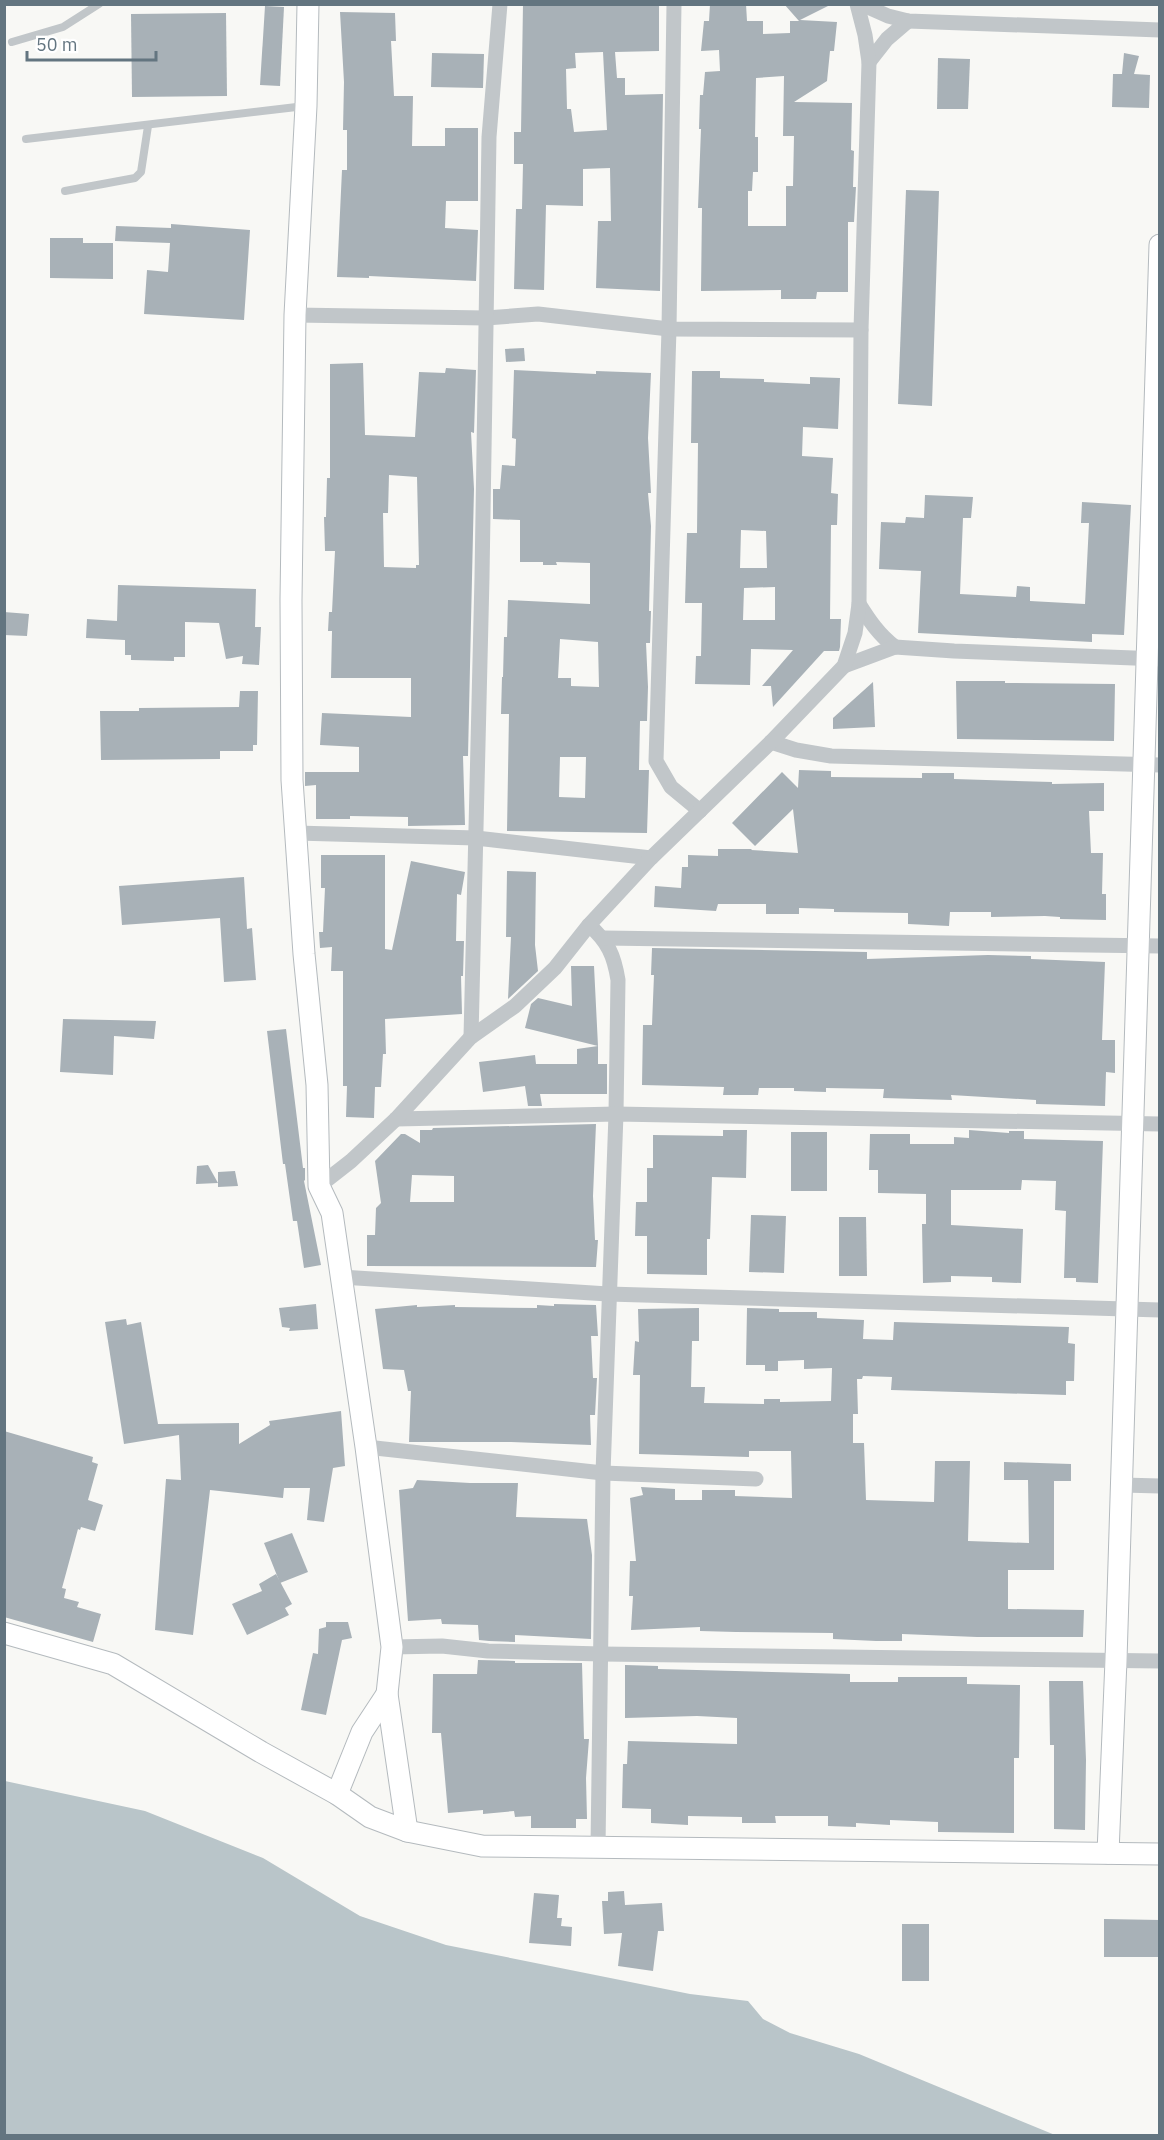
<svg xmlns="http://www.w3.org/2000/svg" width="1164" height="2140" font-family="'IBM Plex Sans',sans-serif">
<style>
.water{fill:#b9c5c9}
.building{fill:#a8b1b7;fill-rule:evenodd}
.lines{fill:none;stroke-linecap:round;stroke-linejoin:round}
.secondary-casing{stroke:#b4babe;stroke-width:23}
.lane{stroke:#c1c6c9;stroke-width:8}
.street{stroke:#c1c6c9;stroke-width:15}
.secondary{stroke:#fff;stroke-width:21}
</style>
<rect width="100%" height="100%" fill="#f8f8f5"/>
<polygon class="water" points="5,1781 145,1811 263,1858 360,1916 446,1945 690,1994 748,2001 763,2019 790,2033 859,2054 1055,2135 5,2135"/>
<g class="building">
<path d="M523 4H659V51L615 52 617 78H625V95L663 94 660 291 596 288 598 221H611L610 168 583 169V206L546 205 544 290 514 289 516 209H522L523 164H514V132H521ZM603 52 607 130 574 132 571 109H567L566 69 576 68 575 53Z"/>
<path d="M710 4H746L747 21H763V34L790 33V21H799L784 4H832L800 20 837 22 834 51H830L827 81 794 102 852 103 851 150 854 151 853 187H856L854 222H848V292H817L816 299H781V290L701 291 702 208H698L701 129H699L700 95H703L705 72 720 71 719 50 701 51 704 21H709ZM784 76 783 136H794L793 186H786V226H748V191H752L753 172H758V137H755L756 78Z"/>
<polygon points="265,6 284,7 280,86 260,85"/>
<polygon points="340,12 395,13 396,41 391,41 394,96 413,96 412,146 445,146 445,128 478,128 478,201 446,201 445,228 478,230 476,281 369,276 369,278 337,277 342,170 347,170 347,130 343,130 344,82"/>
<polygon points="226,13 227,96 132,97 131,14"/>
<polygon points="432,53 484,54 483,88 431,87"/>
<polygon points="1124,53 1139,56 1134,74 1150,75 1149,108 1112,107 1113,74 1122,74"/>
<polygon points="938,58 970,59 968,109 937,109"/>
<polygon points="906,190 939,191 932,406 898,404"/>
<polygon points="171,224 250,230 244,320 144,314 147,270 168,272 170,243 115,241 116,226 171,228"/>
<polygon points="50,238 83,238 83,243 113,243 113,279 50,278"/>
<polygon points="524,348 525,361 506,362 505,349"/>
<path d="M363 363 365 435 415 437 419 372 445 373 446 368 476 370 474 433 471 432 474 489 468 756H463L465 825 408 826V817L350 816V819H316V785L305 786V772H359V747L320 745 322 713 411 717V678H331L332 631H328L329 612H332L335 551H325L324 517H326L327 478H330V364ZM389 475 417 477 419 565H416V568L384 567 383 513H388Z"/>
<path d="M514 370 596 374V371L651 373 648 438 651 493H648L651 526 649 611H651L650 643H646L648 687 647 721H640L639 770H649L647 833 507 831 509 714H501L502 677H503L504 637H507L508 600 590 604V563L556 562 557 565H543V562H520V520L493 519V489H500L502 465 515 466 516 439 512 438ZM560 639 598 642 599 687 571 686V678H558ZM560 757H586L585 798 559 797Z"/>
<path d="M692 371H720V378L764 379V382L810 384V377L840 378 838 429 803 427 802 456 833 458 831 493 838 494 837 525H831L830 619H841L840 647 839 651H824L773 707 771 686H762L793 650 751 649 750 685 695 684 696 656H701L702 603H685L687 533H697L698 443H691ZM741 530 766 531 767 568H740ZM775 587V620H743L744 588Z"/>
<polygon points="925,495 973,497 971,518 963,518 960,594 1016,597 1017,586 1030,587 1030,601 1085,604 1089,523 1081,523 1082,502 1131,505 1124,635 1092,634 1092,642 918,633 921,571 879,569 881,522 905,523 906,517 924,518"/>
<polygon points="118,585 256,589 255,627 261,627 259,665 242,664 243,656 226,659 219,623 185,622 185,657 174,657 174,661 131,660 131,655 125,655 125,640 86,638 87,619 117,621"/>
<polygon points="4,612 29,614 27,636 4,635"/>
<polygon points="956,681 1005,681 1005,683 1115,684 1114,741 957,739"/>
<polygon points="873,682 875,727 833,729 833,718"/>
<polygon points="240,691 258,691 257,745 253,745 253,751 220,751 220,759 101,760 100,711 139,711 139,708 239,707"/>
<polygon points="799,770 831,771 831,777 922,778 922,773 954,773 954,779 1052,782 1052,784 1104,783 1104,811 1089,811 1091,853 1103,853 1102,894 1106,894 1106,920 1060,919 1060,917 1045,916 991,917 991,912 950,912 949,926 908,924 908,913 834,912 834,909 799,908 799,914 766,914 766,904 718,904 716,911 654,907 655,886 681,888 682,867 688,867 688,855 718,856 718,849 752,849 751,850 798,853 793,809 755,846 732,823 782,772 798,788"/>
<polygon points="321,855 385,855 385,949 392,950 411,861 465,872 461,895 457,894 456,941 464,941 463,976 461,976 462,1014 385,1019 386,1054 383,1054 381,1087 375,1087 374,1118 346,1117 347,1086 343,1086 343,971 331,971 332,947 320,948 319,932 323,932 325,888 321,888"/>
<polygon points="507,871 536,872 535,945 538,971 508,999 511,937 506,937"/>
<polygon points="244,877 247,929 252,928 256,980 224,982 220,918 122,925 119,886"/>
<polygon points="652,948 867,952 867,959 988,955 1031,956 1031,959 1105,962 1102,1040 1115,1040 1115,1073 1106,1072 1105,1106 1036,1104 1036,1100 951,1095 952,1100 883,1098 884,1089 826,1088 826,1092 794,1091 794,1088 759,1088 758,1095 723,1095 724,1087 642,1085 643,1025 652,1025 654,975 651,975"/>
<polygon points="571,966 594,966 598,1046 525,1028 531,1004 538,998 572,1006"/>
<polygon points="63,1019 156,1021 154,1039 114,1036 113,1075 60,1072"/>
<polygon points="286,1029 303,1168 305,1168 305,1180 304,1181 321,1265 304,1268 297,1221 293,1221 285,1164 283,1164 267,1031"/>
<polygon points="598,1046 598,1064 607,1064 607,1094 540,1094 542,1106 528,1106 525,1086 483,1092 479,1062 535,1055 536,1064 577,1064 577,1049"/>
<path d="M596 1124 593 1196 595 1240H598L596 1267 367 1266V1235H375L376 1208 381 1203 375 1161 401 1134H405L420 1143V1130H432L433 1128ZM412 1175 454 1176V1202H410Z"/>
<polygon points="723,1130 747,1130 746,1178 712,1177 710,1239 707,1239 707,1275 647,1274 647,1236 635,1236 636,1202 647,1202 647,1168 653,1168 653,1135 723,1136"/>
<polygon points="969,1130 1009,1133 1009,1131 1024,1131 1024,1139 1103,1141 1098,1283 1076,1282 1076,1278 1064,1278 1066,1211 1055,1210 1056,1181 1022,1180 1021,1190 951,1190 951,1225 1023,1229 1021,1283 992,1282 992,1277 951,1276 951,1282 923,1283 922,1224 926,1224 926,1194 878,1193 878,1170 869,1170 870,1134 910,1134 910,1144 954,1144 954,1137 969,1138"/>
<rect x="791" y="1132" width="36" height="59"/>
<polygon points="208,1165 218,1183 196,1184 197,1166"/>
<polygon points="235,1171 238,1186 218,1187 218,1172"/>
<polygon points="751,1215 786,1216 784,1273 749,1272"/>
<polygon points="839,1217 866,1217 867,1276 839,1276"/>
<polygon points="316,1304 318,1329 289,1331 290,1328 282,1327 279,1308"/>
<polygon points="554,1304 596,1305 598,1336 591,1336 593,1378 597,1378 595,1415 590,1415 591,1445 511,1442 409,1442 411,1391 408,1391 404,1370 383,1369 375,1309 417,1305 417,1307 455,1305 455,1307 537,1308 537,1305 554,1306"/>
<polygon points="699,1308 699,1341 692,1341 691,1387 705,1387 704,1403 764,1404 764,1399 780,1399 780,1402 831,1401 832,1368 804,1369 804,1360 778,1361 778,1371 765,1371 765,1365 746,1365 747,1308 779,1309 779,1312 817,1312 817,1318 864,1320 863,1339 893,1340 894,1322 1069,1327 1068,1343 1075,1344 1074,1381 1066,1381 1066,1395 891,1390 892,1377 863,1376 862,1379 857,1379 858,1414 853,1414 853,1443 864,1443 866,1500 934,1502 935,1461 970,1461 968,1541 1029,1543 1028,1480 1004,1480 1004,1462 1071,1464 1071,1481 1054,1481 1054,1570 1008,1570 1008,1609 1084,1610 1083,1637 977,1637 902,1634 902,1641 876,1641 833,1639 833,1633 736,1632 700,1631 700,1627 631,1630 633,1596 629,1596 630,1561 636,1561 630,1498 643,1495 641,1487 675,1489 675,1500 702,1500 702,1490 735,1490 735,1496 792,1498 791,1451 749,1451 749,1457 639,1454 640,1375 633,1375 635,1341 639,1342 638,1309"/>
<polygon points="126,1319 127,1325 141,1322 158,1424 239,1423 239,1444 270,1425 269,1421 341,1411 345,1466 333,1468 324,1522 307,1520 310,1488 284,1488 283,1498 210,1490 193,1635 155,1630 166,1479 181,1480 179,1435 124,1444 105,1322"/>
<polygon points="4,1431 93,1457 92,1462 98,1464 88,1500 103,1505 95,1531 81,1527 80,1530 78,1529 62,1588 66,1589 64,1598 79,1602 77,1607 101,1614 93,1642 4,1617"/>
<polygon points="417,1480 470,1483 518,1483 516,1517 587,1519 592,1555 591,1639 515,1635 515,1642 489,1641 479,1640 478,1625 442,1624 441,1619 408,1621 399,1490 413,1488"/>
<polygon points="292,1533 308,1572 280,1583 264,1543"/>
<polygon points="276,1574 292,1604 285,1608 289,1615 247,1635 232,1604 262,1591 259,1584"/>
<polygon points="326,1622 348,1622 352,1638 342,1640 326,1715 301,1710 313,1653 318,1654 319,1629 326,1627"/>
<polygon points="478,1660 515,1661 515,1663 582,1663 584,1739 589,1739 586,1778 587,1819 576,1819 576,1828 531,1828 531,1816 515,1817 514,1811 483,1814 483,1810 448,1813 441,1733 432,1733 433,1674 477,1674"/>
<polygon points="625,1665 658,1666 658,1669 850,1674 850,1682 898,1682 898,1677 967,1677 967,1684 1020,1685 1019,1758 1014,1758 1014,1833 938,1832 938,1822 890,1820 890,1825 856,1823 856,1827 828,1826 828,1816 775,1816 776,1823 742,1823 742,1817 688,1816 688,1825 651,1823 651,1809 622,1808 623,1764 627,1764 628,1741 737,1744 737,1718 697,1716 625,1718"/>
<polygon points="1049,1681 1083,1681 1086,1760 1085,1830 1054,1829 1054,1745 1050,1745"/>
<polygon points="624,1891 625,1905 662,1903 664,1931 658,1931 653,1971 618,1966 622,1933 604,1934 602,1901 608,1901 608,1892"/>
<polygon points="534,1893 559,1895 557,1918 562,1918 561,1926 572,1927 571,1946 529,1943"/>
<polygon points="1104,1919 1160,1920 1160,1957 1104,1957"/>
<rect x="902" y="1924" width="27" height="57"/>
</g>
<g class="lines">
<defs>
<g id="secondary">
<polyline points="308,4 306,106 295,315 291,600 292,780 304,954 317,1085 319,1186 332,1213 366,1447 392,1647 387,1694 407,1831"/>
<polyline points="4,1633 113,1664 261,1752 337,1794 370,1817 407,1831 482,1846 1160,1854"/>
<polyline points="337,1794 362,1732 387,1694"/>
<polyline points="1108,1853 1116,1660 1160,245"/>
</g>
</defs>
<use href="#secondary" class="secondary-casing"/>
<g class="lane">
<polyline points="12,42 63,27 99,4"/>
<polyline points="26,139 305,106"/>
<polyline points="65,191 135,178 141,172 148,126"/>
</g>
<g class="street">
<polyline points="674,4 669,329 656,761 671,787 700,811"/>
<polyline points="861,4 888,16 908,21 1160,30"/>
<polyline points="869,62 887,39 908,21"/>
<polyline points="295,315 486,318 538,314 669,329 861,330"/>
<path d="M859 604C869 620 879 635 895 647"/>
<polyline points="844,666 895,647 954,651 1160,659"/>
<polyline points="771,742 796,750 831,756 1160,765"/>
<polyline points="296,833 476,838 651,858"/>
<path d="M589 925C608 942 614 955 618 980L616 1114 603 1473 598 1848"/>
<polyline points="603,938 1160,946"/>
<polyline points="471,1037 482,577 489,137 500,4"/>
<polyline points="396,1119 616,1114 1160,1124"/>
<polyline points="319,1186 351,1161 396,1119 471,1037 515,1006 555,968 589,925 651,858 771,742 844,666 855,633 859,604 861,330 869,62 865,35 857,4"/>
<polyline points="341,1277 608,1294 1160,1310"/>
<polyline points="366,1447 603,1473 756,1479"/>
<polyline points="1122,1485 1160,1486"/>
<polyline points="392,1647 442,1646 488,1651 601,1654 1160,1661"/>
</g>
<use href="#secondary" class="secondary"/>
</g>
<rect width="1164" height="2140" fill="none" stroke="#637580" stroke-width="12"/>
<path d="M27 51v9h129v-9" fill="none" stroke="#637580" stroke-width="3"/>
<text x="36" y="51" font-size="18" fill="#637580" stroke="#ffffff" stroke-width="4.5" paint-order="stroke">50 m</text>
</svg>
